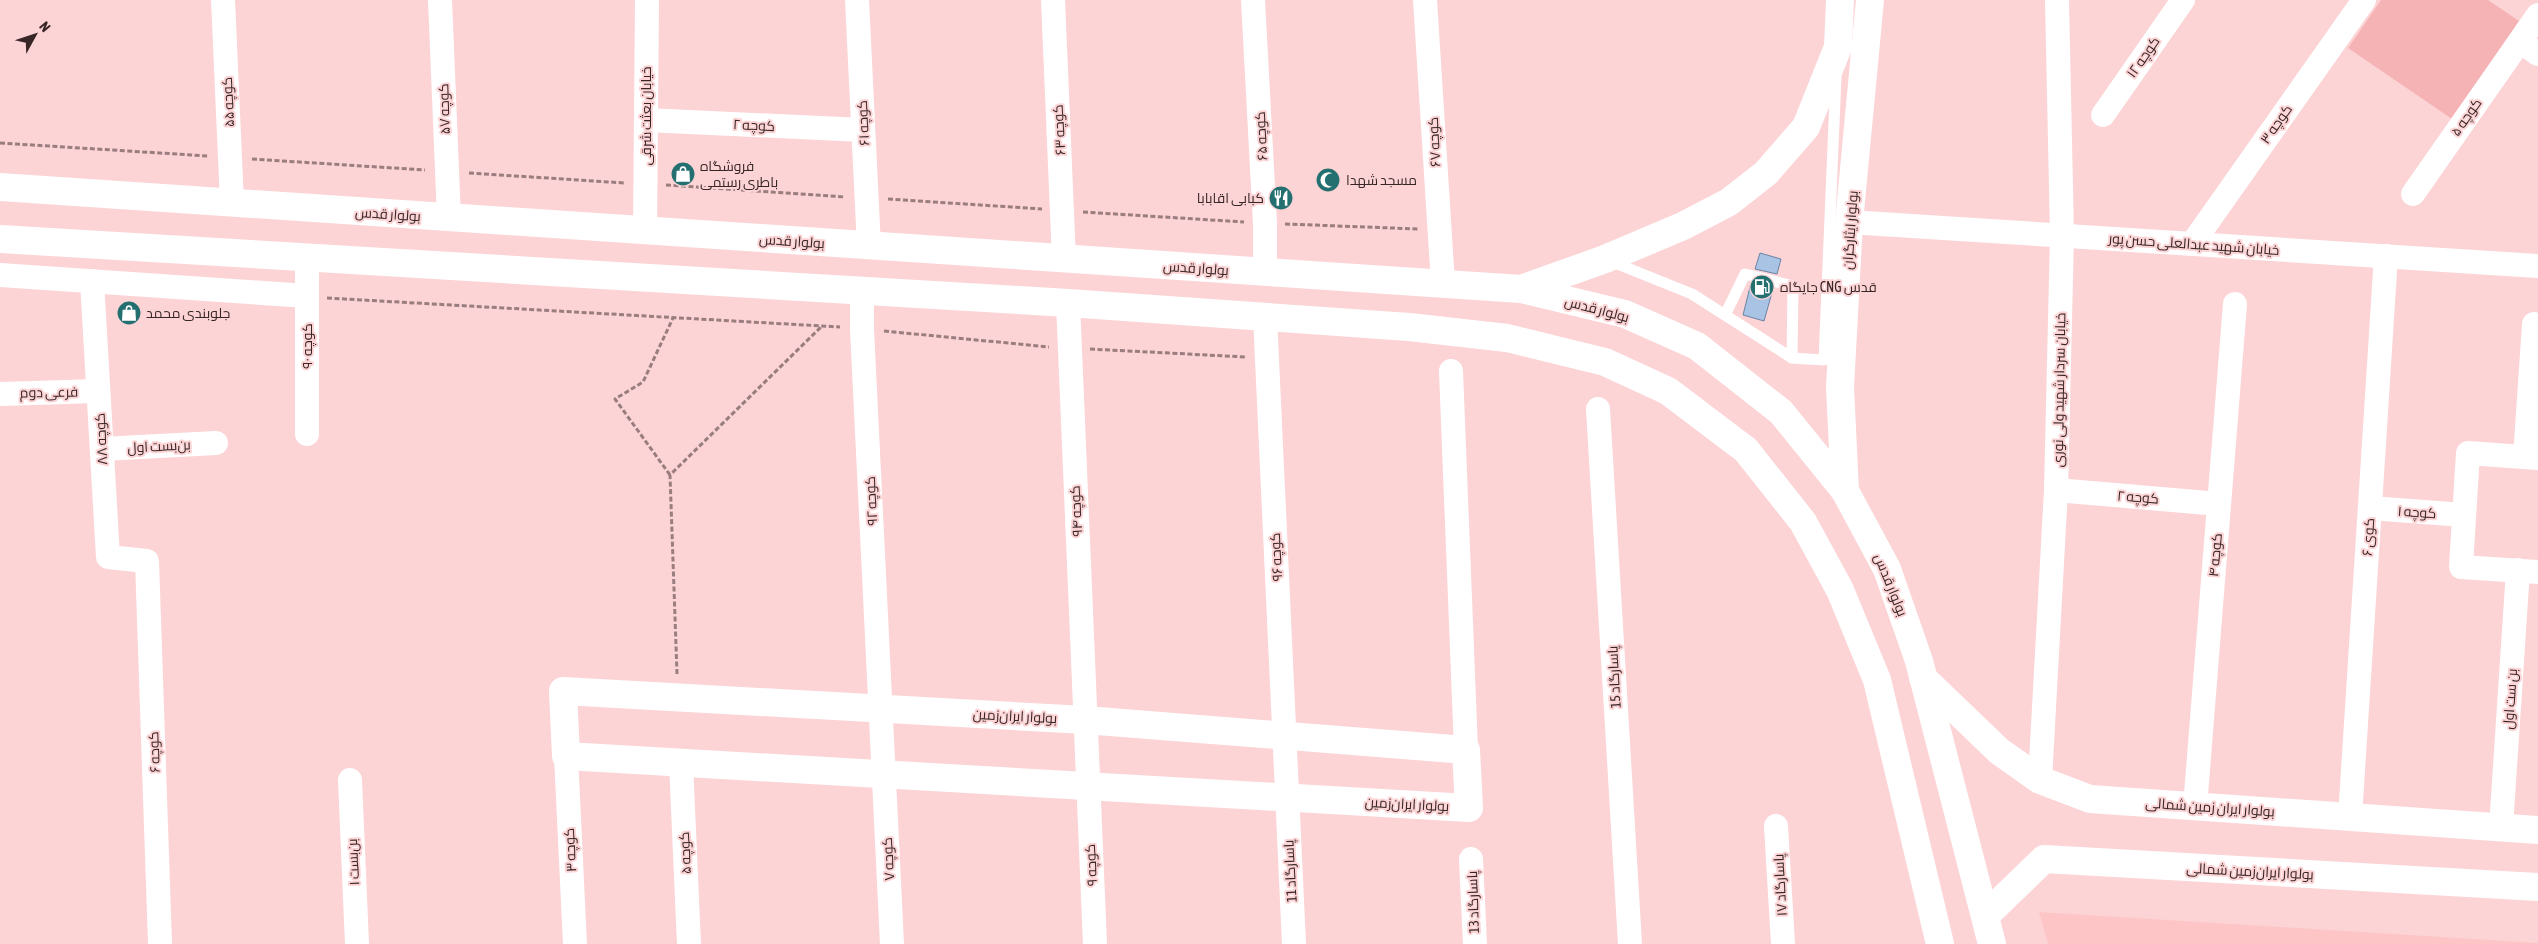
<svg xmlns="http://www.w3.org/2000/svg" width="2538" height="944" font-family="'Asap Condensed',Cairo,sans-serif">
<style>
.built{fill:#fec5c7}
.green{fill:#f6b3b6}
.building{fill:#a9c3e5;stroke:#6b83a3}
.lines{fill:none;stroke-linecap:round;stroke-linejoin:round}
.path{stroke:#9a7d7f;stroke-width:3;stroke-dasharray:5 2.5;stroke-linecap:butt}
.lane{stroke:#fff;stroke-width:11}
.street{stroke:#fff;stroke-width:24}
.secondary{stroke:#fff;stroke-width:28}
.primary{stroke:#fff;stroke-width:28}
.labels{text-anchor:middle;stroke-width:4;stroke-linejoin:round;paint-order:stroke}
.street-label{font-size:14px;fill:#382627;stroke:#fcd4d6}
.poi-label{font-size:14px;fill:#382627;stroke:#fcd4d6;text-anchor:start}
</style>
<rect width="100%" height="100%" fill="#fcd4d6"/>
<polygon class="built" points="2039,912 2538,943 2538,944 2048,944"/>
<polygon class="green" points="2381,0 2488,0 2519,21 2452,119 2348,48"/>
<g class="building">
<polygon points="1760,253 1781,259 1777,274 1755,269"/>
<polygon points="1751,283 1773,289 1764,321 1743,315"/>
</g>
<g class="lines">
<g class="path">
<polyline points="0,143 208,156"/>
<polyline points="252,159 425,170"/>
<polyline points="469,173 625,183"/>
<polyline points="666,185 845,197"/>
<polyline points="888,199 1042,209"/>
<polyline points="1083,212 1244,222"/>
<polyline points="1285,224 1419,229"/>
<polyline points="327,298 840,327"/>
<polyline points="884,331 1049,347"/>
<polyline points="1090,349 1246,357"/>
<polyline points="670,475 615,399 643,382 673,318"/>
<polyline points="677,674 670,475 821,327"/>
</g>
<g class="lane">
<polyline points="1610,261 1692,294 1792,358 1824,360 1836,76"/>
<polyline points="1725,315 1745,274 1793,286 1792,358"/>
</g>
<g class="street">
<polyline points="223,0 232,203"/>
<polyline points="440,0 449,218"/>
<polyline points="857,0 869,247"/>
<polyline points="1053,0 1064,260"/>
<polyline points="1253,0 1265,224 1265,273"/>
<polyline points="1425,0 1443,284"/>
<polyline points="2520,41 2538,54"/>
<polyline points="2103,115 2183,0"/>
<polyline points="646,120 863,130"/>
<polyline points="2413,194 2538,15"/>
<polyline points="1849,222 2538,266"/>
<polyline points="645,231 647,0"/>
<polyline points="2192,244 2364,0"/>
<polyline points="0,275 307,296"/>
<polyline points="92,281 108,557 147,561 160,944"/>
<polyline points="862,292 862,329 892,944"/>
<polyline points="1068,303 1095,944"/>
<polyline points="1265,316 1294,944"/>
<polyline points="1451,371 1466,750"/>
<polyline points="0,394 98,391"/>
<polyline points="1598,409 1630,944"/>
<polyline points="307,434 307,258"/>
<polyline points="102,449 216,443"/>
<polyline points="2525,457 2534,324"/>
<polyline points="2538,458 2468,453 2461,567 2538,572"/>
<polyline points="2056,490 2219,504"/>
<polyline points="2370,508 2464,515"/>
<polyline points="566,756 575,944"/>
<polyline points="681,763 689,944"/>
<polyline points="350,780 357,944"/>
<polyline points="2040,780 2056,490 2062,235 2057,0"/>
<polyline points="2195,807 2235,304"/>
<polyline points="2350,817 2386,256"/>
<polyline points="1776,826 1783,944"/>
<polyline points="2501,827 2518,570"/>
<polyline points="1471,859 1475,944"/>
</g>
<g class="secondary">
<polyline points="1521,289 1605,259 1683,226 1729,202 1766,173 1806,127 1838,47 1840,0"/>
<polyline points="1845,491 1840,387 1849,222 1870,0"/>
<polyline points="1923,678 1999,751 2040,780 2090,799 2538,830"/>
<polygon points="563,691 1085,720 1466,750 1469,808 566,756"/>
<polyline points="1985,916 2044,859 2538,887"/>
</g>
<g class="primary">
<polyline points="0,187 1521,289 1625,314 1697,346 1781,412 1845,491 1887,569 1919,661 1992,944"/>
<polyline points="0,239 1068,303 1409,327 1507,338 1605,362 1668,391 1746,450 1803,522 1840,590 1877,680 1940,944"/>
</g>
</g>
<defs>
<symbol id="shop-disc" viewBox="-11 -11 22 22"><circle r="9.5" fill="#246f70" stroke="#fcd4d6"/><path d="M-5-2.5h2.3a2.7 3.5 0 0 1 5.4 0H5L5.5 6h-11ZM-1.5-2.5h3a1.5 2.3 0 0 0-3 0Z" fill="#fff"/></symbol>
<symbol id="mosque-disc" viewBox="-11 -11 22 22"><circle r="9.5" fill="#246f70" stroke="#fcd4d6"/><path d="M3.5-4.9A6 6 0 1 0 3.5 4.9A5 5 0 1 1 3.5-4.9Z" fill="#fff"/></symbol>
<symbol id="restaurant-disc" viewBox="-11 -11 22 22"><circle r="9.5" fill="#246f70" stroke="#fcd4d6"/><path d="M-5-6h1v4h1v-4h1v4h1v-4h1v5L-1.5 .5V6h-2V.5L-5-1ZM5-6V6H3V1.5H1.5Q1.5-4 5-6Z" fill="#fff"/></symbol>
<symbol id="fuel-disc" viewBox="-11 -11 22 22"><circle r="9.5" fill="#246f70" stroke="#fcd4d6"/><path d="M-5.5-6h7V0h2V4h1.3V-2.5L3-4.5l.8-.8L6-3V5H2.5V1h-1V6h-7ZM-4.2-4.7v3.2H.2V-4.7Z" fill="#fff"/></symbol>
</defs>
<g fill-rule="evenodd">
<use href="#shop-disc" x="669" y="160" width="28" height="28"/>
<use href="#mosque-disc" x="1314" y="166" width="28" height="28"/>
<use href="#restaurant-disc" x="1267" y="184" width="28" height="28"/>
<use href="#fuel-disc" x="1748" y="273" width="28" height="28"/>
<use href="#shop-disc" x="115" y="299" width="28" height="28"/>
</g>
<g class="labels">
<g class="street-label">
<text transform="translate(2143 57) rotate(-55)" y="5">کوچه ۱۲</text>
<text transform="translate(228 102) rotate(-93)" y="5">کوچه ۵۵</text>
<text transform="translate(444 109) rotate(-92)" y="5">کوچه ۵۷</text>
<text transform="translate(646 116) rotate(-90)" y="5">خیابان بعثت شرقی</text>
<text transform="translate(2466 117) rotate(-55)" y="5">کوچه ۵</text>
<text transform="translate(863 123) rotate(-93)" y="5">کوچه ۶۱</text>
<text transform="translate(2276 124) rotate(-55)" y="5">کوچه ۳</text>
<text transform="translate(754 125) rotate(3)" y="5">کوچه ۲</text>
<text transform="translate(1059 130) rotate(-93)" y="5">کوچه ۶۳</text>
<text transform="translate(1261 136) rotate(-93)" y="5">کوچه ۶۵</text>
<text transform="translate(1434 142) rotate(-93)" y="5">کوچه ۶۷</text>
<text transform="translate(388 214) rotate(4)" y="5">بولوار قدس</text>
<text transform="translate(1850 230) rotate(-86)" y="5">بولوار ایثارگران</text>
<text transform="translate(792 241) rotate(4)" y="5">بولوار قدس</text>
<text transform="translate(2194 244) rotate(4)" y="5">خیابان شهید عبدالعلی حسن پور</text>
<text transform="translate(1196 268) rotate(4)" y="5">بولوار قدس</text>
<text transform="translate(1597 309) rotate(15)" y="5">بولوار قدس</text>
<text transform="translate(307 346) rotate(-90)" y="5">کوچه ۹۰</text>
<text transform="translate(2059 390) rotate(-89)" y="5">خیابان سردار شهید ولی نوری</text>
<text transform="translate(49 392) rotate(-1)" y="5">فرعی دوم</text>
<text transform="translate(101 439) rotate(-93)" y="5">کوچه ۸۸</text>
<text transform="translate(159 446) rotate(-3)" y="5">بن‌بست اول</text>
<text transform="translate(2138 497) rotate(5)" y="5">کوچه ۲</text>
<text transform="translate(871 501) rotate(-93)" y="5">کوچه ۹۲</text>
<text transform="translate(1076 511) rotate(-93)" y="5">کوچه ۹۴</text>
<text transform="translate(2417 512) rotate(4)" y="5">کوچه ۱</text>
<text transform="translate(2368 537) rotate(-86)" y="5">کوی ۶</text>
<text transform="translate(2215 555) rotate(-85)" y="5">کوچه ۴</text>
<text transform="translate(1276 557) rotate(-93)" y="5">کوچه ۹۶</text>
<text transform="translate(1891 585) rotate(68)" y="5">بولوار قدس</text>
<text transform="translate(1614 677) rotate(-93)" y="5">پاسارگاد 15</text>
<text transform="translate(2510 699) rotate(-86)" y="5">بن ست اول</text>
<text transform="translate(1015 716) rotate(3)" y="5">بولوار ایران‌زمین</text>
<text transform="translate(154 752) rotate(-92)" y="5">کوچه ۶</text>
<text transform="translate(1407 804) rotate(3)" y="5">بولوار ایران‌زمین</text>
<text transform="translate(2210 807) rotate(4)" y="5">بولوار ایران زمین شمالی</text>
<text transform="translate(570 850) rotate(-93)" y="5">کوچه ۳</text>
<text transform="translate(685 853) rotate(-93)" y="5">کوچه ۵</text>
<text transform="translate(888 859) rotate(-93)" y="5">کوچه ۷</text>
<text transform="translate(353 862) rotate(-93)" y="5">بن‌بست ۱</text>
<text transform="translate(1091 865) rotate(-93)" y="5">کوچه ۹</text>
<text transform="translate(1290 871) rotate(-93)" y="5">پاسارگاد 11</text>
<text transform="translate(2250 871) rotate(3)" y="5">بولوار ایران‌زمین شمالی</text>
<text transform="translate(1780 885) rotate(-93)" y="5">پاسارگاد ۱۷</text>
<text transform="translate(1473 902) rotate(-92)" y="5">پاسارگاد 13</text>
</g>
<g class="poi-label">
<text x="700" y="171">فروشگاه<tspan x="700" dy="16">باطری رستمی</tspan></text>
<text x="1346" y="185">مسجد شهدا</text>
<text x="1264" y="203" text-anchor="end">کبابی اقابابا</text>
<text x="1780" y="292">جایگاه CNG قدس</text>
<text x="146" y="318">جلوبندی محمد</text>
</g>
</g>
<g transform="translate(35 35) rotate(50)" stroke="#fcd4d6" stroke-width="4" paint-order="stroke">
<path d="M0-4L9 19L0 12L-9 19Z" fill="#382627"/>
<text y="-8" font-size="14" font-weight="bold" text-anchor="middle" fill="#382627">N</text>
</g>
</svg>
